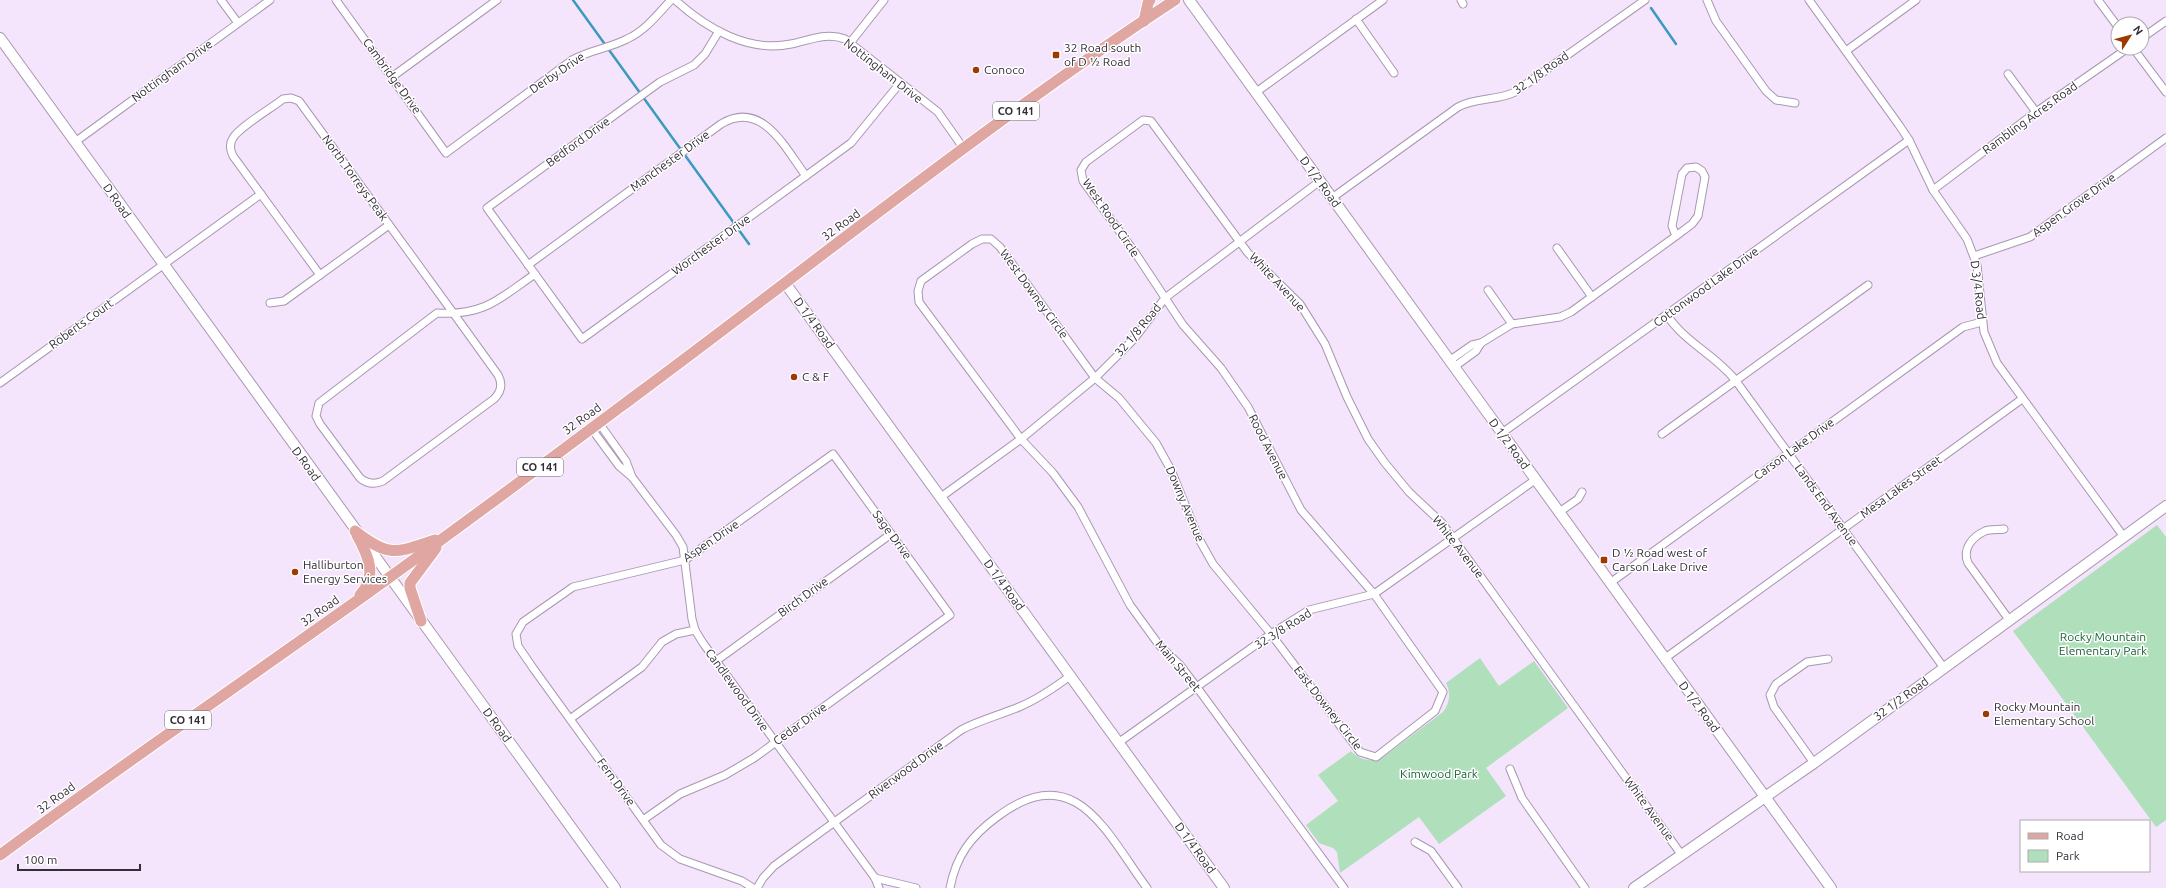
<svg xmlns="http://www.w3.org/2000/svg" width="2166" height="888" font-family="Ubuntu,sans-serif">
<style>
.green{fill:#afe0bb}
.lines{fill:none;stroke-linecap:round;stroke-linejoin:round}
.stream{stroke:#3c9bbc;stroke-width:2.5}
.street-casing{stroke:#a997b2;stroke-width:9}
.secondary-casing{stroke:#a997b2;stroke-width:12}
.primary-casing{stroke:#fff;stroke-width:13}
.street{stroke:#fff;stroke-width:7}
.secondary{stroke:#fff;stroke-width:10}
.primary{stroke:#e0a6a1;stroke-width:11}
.poi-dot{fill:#9d3904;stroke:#fff;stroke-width:1.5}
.labels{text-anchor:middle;stroke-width:3;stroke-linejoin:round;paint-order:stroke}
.shield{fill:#fff;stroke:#716c74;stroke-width:1}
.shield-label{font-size:11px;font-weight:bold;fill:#342d38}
.poi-label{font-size:12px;fill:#342d38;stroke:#fff;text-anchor:start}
.street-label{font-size:12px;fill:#342d38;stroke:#fff}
.park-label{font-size:12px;fill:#166234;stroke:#fff}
</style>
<rect width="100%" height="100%" fill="#f4e5fd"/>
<g class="green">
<polygon points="2157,525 2166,537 2166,820 2156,827 2013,631"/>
<path d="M1480 658 1499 686 1534 661 1568 708 1486 768 1506 796 1439 844 1419 817 1340 873 1337 852 1333 848 1319 843 1306 825 1338 801 1318 775 1351 751C1359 760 1370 762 1382 758L1443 712C1450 703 1451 693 1446 683Z"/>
</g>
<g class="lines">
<g class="stream">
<polyline points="573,0 749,244"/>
<polyline points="1651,8 1676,44"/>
</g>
<defs>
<g id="street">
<polyline points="221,0 238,23"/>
<path d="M336 0 446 153 572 60C590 50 610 48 627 39 645 31 658 14 671 0"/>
<path d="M675 0C706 28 748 53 791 44 810 40 827 32 845 39L938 112 964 149"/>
<polyline points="1461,0 1463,4"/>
<polyline points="1707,0 1716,21 1766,91 1776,100 1795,103"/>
<polyline points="1809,0 1899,125 1909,140 1933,190 1967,239 1977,265 1984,332 1997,363 2124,537"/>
<polyline points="2098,0 2118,27"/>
<polyline points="1356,19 1394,73"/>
<polyline points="719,31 705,54 694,65 660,82 487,208 582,339 851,143 900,83"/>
<polyline points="2142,38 2166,21"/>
<polyline points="850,43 884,0"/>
<polyline points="2133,48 2166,92"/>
<polyline points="1846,51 1916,0"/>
<polyline points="2008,74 2036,112"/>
<polyline points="392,77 497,0"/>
<polyline points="1255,93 1383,0"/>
<polyline points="75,142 270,0"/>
<polyline points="1933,190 2036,112 2128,48"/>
<path d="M1332 198 1458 107C1476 97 1497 101 1515 92L1645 0"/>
<polyline points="1557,248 1592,297"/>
<polyline points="1974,256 2030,237 2166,138"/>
<path d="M528 265 721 124C762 99 785 148 806 176"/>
<path d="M320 275 233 156C230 150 229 144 233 138 239 127 272 108 283 99L291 98 299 101C351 172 402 243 454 314L498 375C503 384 501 392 494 399L383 481C374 485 367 484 360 478L320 424 316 416 319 403 437 313C484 316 499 299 535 274"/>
<polyline points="1488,290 1512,324"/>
<polyline points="270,303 284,301 389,225"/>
<path d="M1667 315C1685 343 1716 355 1736 381L1944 668"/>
<polyline points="1449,361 1472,345 1481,343"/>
<polyline points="1454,367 1476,351 1481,343 1512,324 1560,317 1571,312 1676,236 1692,224 1698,216 1705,177 1702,171 1696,167 1687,168 1682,174 1672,226 1676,236"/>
<polyline points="0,383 261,194"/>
<polyline points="599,423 626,461 632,477"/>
<polyline points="591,428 619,466 632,477 676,535 683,547 692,619 695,630 703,643 875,878 879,888"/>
<polyline points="1502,433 1909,140"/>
<polyline points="1662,434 1868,285"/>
<polyline points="941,497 1021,439 1095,378 1134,339 1165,298 1320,181"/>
<polyline points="1558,513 1578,499 1582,492"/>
<path d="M2004 529C1999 530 1990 529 1985 531 1972 537 1962 549 1968 563L2010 621"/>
<polyline points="1610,583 1963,327 1982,322"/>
<polyline points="1664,659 2022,399"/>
<polyline points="716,661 891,534"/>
<polyline points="570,719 642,667 662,642 676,634 695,630"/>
<polyline points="1118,743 1271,634 1309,610 1374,594 1535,480"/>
<polyline points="1814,763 1774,707 1770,695 1776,684 1807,662 1828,659"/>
<polyline points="1510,769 1522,798 1585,888"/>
<polyline points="643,820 680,794 725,775 754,758 950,615 833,454 685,560 573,587 523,622 516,634 518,646 533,668 661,845 680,859 742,881 753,888"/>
<polyline points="1415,842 1431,851 1458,888"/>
<polyline points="875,878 916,888"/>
<path d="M757 888 763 878 774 866 961 730C980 720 1000 715 1019 707 1038 699 1054 688 1070 676"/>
<path d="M950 888C956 856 971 836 997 817 1075 758 1105 831 1147 888"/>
<polyline points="1344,888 1196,686 1180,665 1159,645 1130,605 1078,507 1053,473 1021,439 919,302 918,291 921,281 972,244 982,239 991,239 1000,247 1095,378 1119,398 1156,443 1171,470 1199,539 1213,564 1271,634 1360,752 1376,757 1435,711 1443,692 1374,594 1301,510 1248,407 1221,368 1183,325 1136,254 1083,181 1081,170 1086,162 1143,120 1151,121 1248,253 1300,304 1325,344 1347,397 1368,439 1385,463 1409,492 1442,523 1681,854"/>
</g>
<g id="secondary">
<polyline points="1189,0 1831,888"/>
<polyline points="0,38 615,888"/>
<polyline points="785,283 1224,888"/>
<polyline points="1634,888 1814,763 2166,506"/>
</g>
<g id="primary">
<polyline points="1144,21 1148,3 1150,0"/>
<path d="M355 531C390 558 395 553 435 540"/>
<path d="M357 535C368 555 378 576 360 595"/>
<polyline points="421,621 410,588 410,583 436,548"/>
<path d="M0 855C115 770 234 688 351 605 448 536 544 464 639 393 817 261 990 121 1175 0"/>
</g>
</defs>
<use href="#street" class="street-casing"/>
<use href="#secondary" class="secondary-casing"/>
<use href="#primary" class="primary-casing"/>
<use href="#street" class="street"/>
<use href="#secondary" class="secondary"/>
<use href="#primary" class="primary"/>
</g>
<g class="poi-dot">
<rect x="1052" y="51" width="8" height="8" rx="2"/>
<circle cx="976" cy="70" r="4"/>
<circle cx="794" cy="377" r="4"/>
<rect x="1600" y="556" width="8" height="8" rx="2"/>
<circle cx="295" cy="572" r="4"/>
<circle cx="1986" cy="714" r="4"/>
</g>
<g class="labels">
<g class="shield">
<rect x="993" y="102" width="46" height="18" rx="3"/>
<rect x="517" y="458" width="46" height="18" rx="3"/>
<rect x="165" y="711" width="46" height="18" rx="3"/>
</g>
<g class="shield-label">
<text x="1016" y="115">CO 141</text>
<text x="540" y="471">CO 141</text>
<text x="188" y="724">CO 141</text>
</g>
<g class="poi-label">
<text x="1064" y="52">32 Road south<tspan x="1064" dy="14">of D ½ Road</tspan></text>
<text x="984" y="74">Conoco</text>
<text x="802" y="381">C &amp; F</text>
<text x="1612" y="557">D ½ Road west of<tspan x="1612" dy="14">Carson Lake Drive</tspan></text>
<text x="303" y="569">Halliburton<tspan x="303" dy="14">Energy Services</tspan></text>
<text x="1994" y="711">Rocky Mountain<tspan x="1994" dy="14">Elementary School</tspan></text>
</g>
<g class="street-label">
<text transform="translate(172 71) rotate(-36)" y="4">Nottingham Drive</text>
<text transform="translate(883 71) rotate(38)" y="4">Nottingham Drive</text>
<text transform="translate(557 73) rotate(-34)" y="4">Derby Drive</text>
<text transform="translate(1541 73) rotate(-35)" y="4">32 1/8 Road</text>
<text transform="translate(392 76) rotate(54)" y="4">Cambridge Drive</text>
<text transform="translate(2030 118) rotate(-36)" y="4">Rambling Acres Road</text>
<text transform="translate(578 142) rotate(-36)" y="4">Bedford Drive</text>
<text transform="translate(670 161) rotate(-36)" y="4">Manchester Drive</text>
<text transform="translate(355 178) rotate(54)" y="4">North Torreys Peak</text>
<text transform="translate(1320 182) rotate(54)" y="4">D 1/2 Road</text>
<text transform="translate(117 201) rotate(55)" y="4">D Road</text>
<text transform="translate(2074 205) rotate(-36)" y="4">Aspen Grove Drive</text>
<text transform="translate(1111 218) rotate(56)" y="4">West Rood Circle</text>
<text transform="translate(841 225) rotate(-36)" y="4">32 Road</text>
<text transform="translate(711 245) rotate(-36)" y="4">Worchester Drive</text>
<text transform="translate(1277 282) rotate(47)" y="4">White Avenue</text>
<text transform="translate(1706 287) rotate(-36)" y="4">Cottonwood Lake Drive</text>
<text transform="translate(1978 290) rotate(83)" y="4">D 3/4 Road</text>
<text transform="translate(1034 294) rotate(54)" y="4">West Downey Circle</text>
<text transform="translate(814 323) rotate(54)" y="4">D 1/4 Road</text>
<text transform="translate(81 324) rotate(-36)" y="4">Roberts Court</text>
<text transform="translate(1138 330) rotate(-50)" y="4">32 1/8 Road</text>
<text transform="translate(582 419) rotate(-36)" y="4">32 Road</text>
<text transform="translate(1509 444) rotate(54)" y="4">D 1/2 Road</text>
<text transform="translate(1268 447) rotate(63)" y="4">Rood Avenue</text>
<text transform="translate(1794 449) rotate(-36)" y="4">Carson Lake Drive</text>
<text transform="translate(306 464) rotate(54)" y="4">D Road</text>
<text transform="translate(1901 487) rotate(-36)" y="4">Mesa Lakes Street</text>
<text transform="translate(1185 504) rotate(67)" y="4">Downy Avenue</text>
<text transform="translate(1826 505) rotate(54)" y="4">Lands End Avenue</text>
<text transform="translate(892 535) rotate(54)" y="4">Sage Drive</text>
<text transform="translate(711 541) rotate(-34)" y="4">Aspen Drive</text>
<text transform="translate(1458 547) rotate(52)" y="4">White Avenue</text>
<text transform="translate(1004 585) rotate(54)" y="4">D 1/4 Road</text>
<text transform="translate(803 597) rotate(-36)" y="4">Birch Drive</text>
<text transform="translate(320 611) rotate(-35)" y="4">32 Road</text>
<text transform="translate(1283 629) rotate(-32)" y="4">32 3/8 Road</text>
<text transform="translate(1178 666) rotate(50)" y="4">Main Street</text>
<text transform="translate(737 690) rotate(54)" y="4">Candlewood Drive</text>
<text transform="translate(1901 699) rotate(-36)" y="4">32 1/2 Road</text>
<text transform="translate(1699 707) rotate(54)" y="4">D 1/2 Road</text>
<text transform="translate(1328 708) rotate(52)" y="4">East Downey Circle</text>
<text transform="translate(800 724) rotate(-36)" y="4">Cedar Drive</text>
<text transform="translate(497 725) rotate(54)" y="4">D Road</text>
<text transform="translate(906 770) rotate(-36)" y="4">Riverwood Drive</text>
<text transform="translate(616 782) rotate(54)" y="4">Fern Drive</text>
<text transform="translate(56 798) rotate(-36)" y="4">32 Road</text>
<text transform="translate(1649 809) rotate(54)" y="4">White Avenue</text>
<text transform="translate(1195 848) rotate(54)" y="4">D 1/4 Road</text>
</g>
<g class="park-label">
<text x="2103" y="641">Rocky Mountain<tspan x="2103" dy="14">Elementary Park</tspan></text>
<text x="1439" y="778">Kimwood Park</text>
</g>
</g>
<rect x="2020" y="820" width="130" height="52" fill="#ffffff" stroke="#aeabaf"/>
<rect x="2028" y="833" width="20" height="6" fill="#e0a6a1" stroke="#aeabaf"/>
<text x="2056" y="840" font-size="12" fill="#342d38">Road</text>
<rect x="2028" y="850" width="20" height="12" fill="#afe0bb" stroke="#aeabaf"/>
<text x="2056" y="860" font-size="12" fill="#342d38">Park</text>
<g transform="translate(2130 36) rotate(54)"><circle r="19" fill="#ffffff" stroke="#aeabaf"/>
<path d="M0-3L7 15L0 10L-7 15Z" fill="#9d3904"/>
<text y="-6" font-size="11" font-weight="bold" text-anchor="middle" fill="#342d38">N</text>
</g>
<path d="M18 864v6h122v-6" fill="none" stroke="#342d38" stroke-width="2"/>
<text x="24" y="864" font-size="12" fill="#342d38" stroke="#ffffff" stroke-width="3" paint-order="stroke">100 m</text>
</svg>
